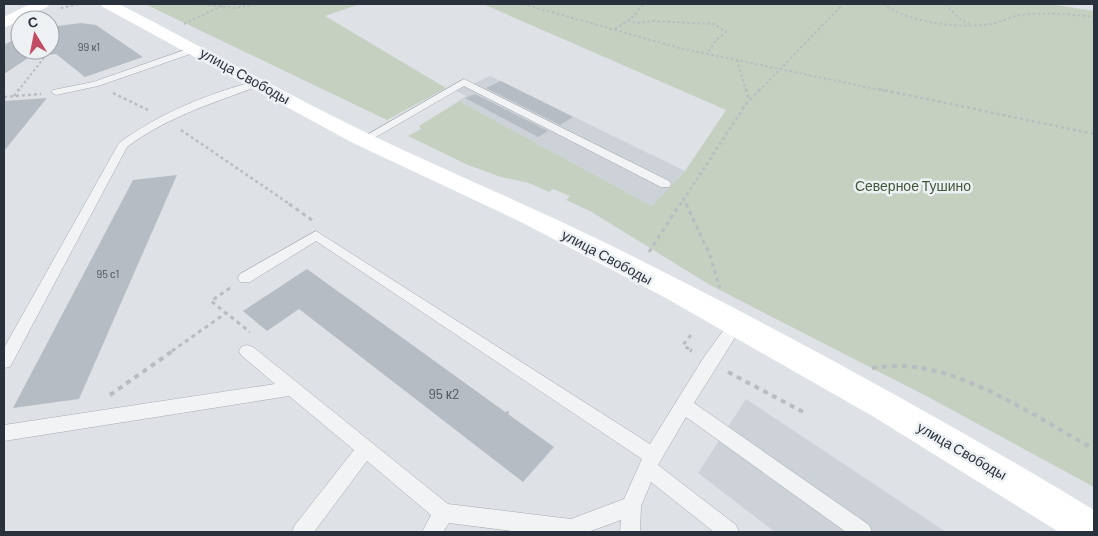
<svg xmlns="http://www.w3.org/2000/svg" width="1098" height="536" font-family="Barlow,sans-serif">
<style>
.built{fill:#cdd1d8}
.green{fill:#c5d0c0}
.building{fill:#b6bcc3}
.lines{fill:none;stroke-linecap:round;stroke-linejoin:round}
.service-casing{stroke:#a4a9b0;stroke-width:1}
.path-far3{stroke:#b9bdc1;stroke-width:2;stroke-dasharray:2.5 2.5;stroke-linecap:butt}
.path-far2{stroke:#b9bdc1;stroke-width:2.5;stroke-dasharray:3 3;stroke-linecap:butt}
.path-far1{stroke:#b9bdc1;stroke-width:3;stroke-dasharray:4 4;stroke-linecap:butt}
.path{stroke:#b9bdc1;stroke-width:4;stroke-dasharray:5 5;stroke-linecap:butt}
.service{fill:#f1f3f5;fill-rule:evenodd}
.secondary{fill:#fff;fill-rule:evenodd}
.labels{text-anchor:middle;stroke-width:5;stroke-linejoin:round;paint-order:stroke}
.number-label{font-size:11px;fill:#4c545e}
.street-label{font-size:14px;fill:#29313c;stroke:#eef1f4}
.park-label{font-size:14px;fill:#3f5737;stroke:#eef1f4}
.near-number-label{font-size:14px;fill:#4c545e}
</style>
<rect width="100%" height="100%" fill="#dee2e7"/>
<g class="built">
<polygon points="490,76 685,171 652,206 459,101 466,96 450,88 473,84"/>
<polygon points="746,399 946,532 775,532 698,473"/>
</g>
<g class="green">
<polygon points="145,4 360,4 325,16 446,88 387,120"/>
<polygon points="483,4 1050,4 1094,11 1094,487 930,398 710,285 590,211 566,200 570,196 553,189 549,192 529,183 501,177 468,165 408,136 421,129 419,126 459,101 652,206 685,171 726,110"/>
</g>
<g class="building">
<polygon points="81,23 96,25 143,57 85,77 56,54 31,56 4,74 4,45 20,36 20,50 50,50 50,27"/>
<polygon points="501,81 573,117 560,125 486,88"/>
<polygon points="475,94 548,131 538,137 465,98"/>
<polygon points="47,98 4,151 4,101"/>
<polygon points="177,175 79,399 13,408 133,180"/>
<polygon points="307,269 508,414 554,447 523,482 299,309 267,331 243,311"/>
</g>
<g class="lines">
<defs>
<g id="service">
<polygon points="196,46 199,47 199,51 98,86 56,95 51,92 53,90 93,82"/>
<polygon points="464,79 669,181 671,184 669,187 661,187 464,86 369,141 361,141 360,139"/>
<path d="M256 81 259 82V86C213 103 167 117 127 147L10 367 4 368V348L119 143C158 114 209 93 256 81Z"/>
<polygon points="316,231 650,444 704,357 731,320 736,318 741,320 744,324 741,328 694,403 869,525 872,532 846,532 686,417 658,465 736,525 739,532 714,532 651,482 641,506 640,532 620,532 621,520 588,532 519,532 449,523 443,532 422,532 431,515 367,461 314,532 292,532 295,525 354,450 289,396 4,441 4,425 275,384 241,355 239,351 241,347 247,345 253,347 448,504 571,519 624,499 642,459 316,241 250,282 240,282 238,278 240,274"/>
</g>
</defs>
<use href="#service" class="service-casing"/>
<g class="path-far3">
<polyline points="198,4 235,8 257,4"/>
<polyline points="523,4 679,48 885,91"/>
<path d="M883 4C910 23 962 30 995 23 1004 21 1011 16 1021 15 1045 12 1070 14 1094 17"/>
<polyline points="945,4 959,18 969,24"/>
<polyline points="61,8 79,4"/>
<polyline points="628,20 637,23 653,21 714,24 726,32 716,40 707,54"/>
<polyline points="184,24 226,4"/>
<polyline points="615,29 632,18 643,4"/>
<polyline points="737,60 746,91"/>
<polyline points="18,91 46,55"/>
<polyline points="759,91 843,4"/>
</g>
<g class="path-far2">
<polyline points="746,89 749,100"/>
<polyline points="879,89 1094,134"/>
<polyline points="113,93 148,110"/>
<polyline points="14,96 19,89"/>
<polyline points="4,97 41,94"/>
<polyline points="181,130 291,205"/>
<polyline points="683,198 687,205"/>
<polyline points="680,205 746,104 760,89"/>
</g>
<g class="path-far1">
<polyline points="289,204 312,220"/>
<polyline points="686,204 709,253 720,288"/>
<polyline points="649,252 680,204"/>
<polyline points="230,288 211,301 250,332"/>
<polyline points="691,335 683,345 692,351"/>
<polyline points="172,351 226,313"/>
</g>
<g class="path">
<polyline points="690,350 692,351"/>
<path d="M872 368C881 367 890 366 899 366 963 366 1039 419 1094 449"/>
<polyline points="728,372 805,413"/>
<polyline points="110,395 174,350"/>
<polyline points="506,412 508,414"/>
</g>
<use href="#service" class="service"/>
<g class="secondary">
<polygon points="30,4 50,4 47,7 4,28 4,17"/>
<path d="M100 4H119C202 47 285 93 369 134 449 172 530 206 610 245 775 327 937 415 1094 510V532H1059L874 417 664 297 521 222 353 143 103 7Z"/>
</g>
</g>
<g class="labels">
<g class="number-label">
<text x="89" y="51">99 к1</text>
<text x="108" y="278">95 с1</text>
</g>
<g class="street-label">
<text transform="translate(245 76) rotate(29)" y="5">улица Свободы</text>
<text transform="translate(607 257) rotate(28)" y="5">улица Свободы</text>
<text transform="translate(962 451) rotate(30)" y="5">улица Свободы</text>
</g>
<g class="park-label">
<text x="913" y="191">Северное Тушино</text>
</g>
<g class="near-number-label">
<text x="444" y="399">95 к2</text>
</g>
</g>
<rect width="1098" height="536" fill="none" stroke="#29313c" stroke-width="10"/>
<g transform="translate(35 35) rotate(350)"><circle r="24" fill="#eef1f4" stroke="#9fa4aa"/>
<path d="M0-4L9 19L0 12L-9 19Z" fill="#c34c65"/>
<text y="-8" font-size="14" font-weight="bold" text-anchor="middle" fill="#29313c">С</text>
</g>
</svg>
